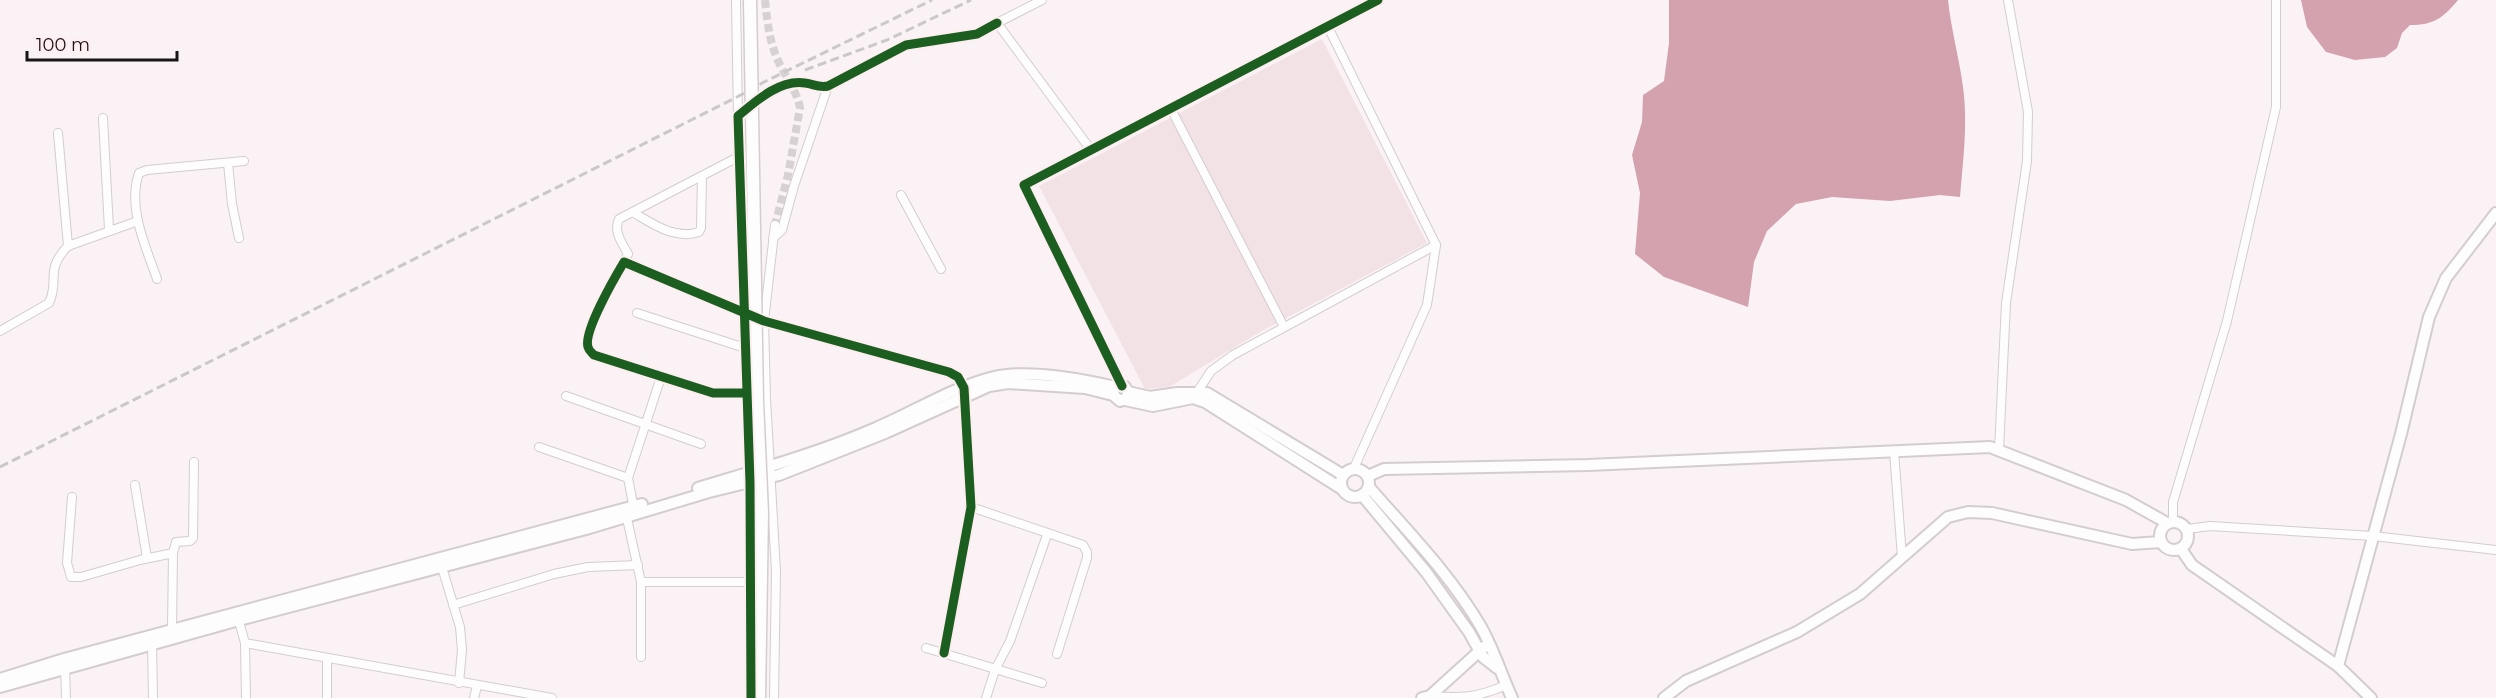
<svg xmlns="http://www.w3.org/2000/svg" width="2496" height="698" font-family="Montserrat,sans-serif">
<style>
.built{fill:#f3e2e5}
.water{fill:#d3a2ae}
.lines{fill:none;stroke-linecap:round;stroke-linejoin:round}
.minor-tunnel{stroke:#d8d1d3;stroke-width:8;stroke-dasharray:8 4;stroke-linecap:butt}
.minor-casing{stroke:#d3cdcf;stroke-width:10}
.tertiary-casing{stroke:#d3cdcf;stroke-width:14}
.secondary-casing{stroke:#d3cdcf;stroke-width:14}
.minor{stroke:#fefdfd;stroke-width:8}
.tertiary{stroke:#fefdfd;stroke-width:10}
.secondary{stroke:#fefdfd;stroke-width:10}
.rail{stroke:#cac8c9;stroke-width:3;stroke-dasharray:9 4.5;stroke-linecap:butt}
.primary-bridge-casing{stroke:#d3cdcf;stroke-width:15;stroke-linecap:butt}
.primary-bridge{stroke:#fefdfd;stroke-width:12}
.cycleway-casing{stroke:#feeef2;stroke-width:13}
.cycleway{stroke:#1b5e20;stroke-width:9}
</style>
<rect width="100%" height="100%" fill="#faf2f4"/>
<polygon class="built" points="1322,39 1427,243 1260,332 1169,387 1145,389 1039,186"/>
<g class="water">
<path d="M1669 0H1948C1951 29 1959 57 1963 87 1968 123 1963 161 1960 197L1940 195 1890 201 1832 197 1796 204 1767 231 1754 262 1748 307 1664 277 1635 254 1640 193 1632 155 1642 122 1643 95 1664 81 1669 43Z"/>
<path d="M2301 0H2458C2443 18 2434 25 2410 25L2402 33 2397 48 2385 57 2355 60 2326 52 2307 27Z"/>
</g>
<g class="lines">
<path class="minor-tunnel" d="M765 0C767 19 769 38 776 56 783 74 796 88 800 108L788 175 775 225"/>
<defs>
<g id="minor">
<polyline points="736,0 738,116"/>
<polyline points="1042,0 997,23 1091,150"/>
<polyline points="1328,27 1436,245 1427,305 1354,468"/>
<polyline points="1171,109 1284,327"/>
<polyline points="103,118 109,229"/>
<polyline points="58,133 68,246"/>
<polyline points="228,163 232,204 239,238"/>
<polyline points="901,195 941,269"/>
<path d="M634 213C653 224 675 240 699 232L701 228 702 176"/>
<polyline points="773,238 782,230 794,186 828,86"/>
<path d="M624 262 628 254C622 243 613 231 619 219L740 156"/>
<path d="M157 279C146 247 127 208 139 173L147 170 244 161"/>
<polyline points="637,313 745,348"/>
<path d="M0 331 49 303C60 280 44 271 68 246L138 221"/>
<polyline points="1122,386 1024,185 1378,0"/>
<path d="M746 393H713L594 355C591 352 589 351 588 347 583 332 615 277 624 262L764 321 949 372 958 377 964 388 971 507 944 653"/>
<polyline points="566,396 701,444"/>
<polyline points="1194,397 1211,371 1233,355 1436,245"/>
<polyline points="539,447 628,478"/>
<polyline points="1999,450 2006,303 2027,161 2028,112 2008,0"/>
<polyline points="1894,451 1902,557"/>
<polyline points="135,485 147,558"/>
<polyline points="72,497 67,563 71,577 81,577 140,560 173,553 172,630"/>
<polyline points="971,507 1083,545 1087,552 1087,558 1057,654"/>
<polyline points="634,509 628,478 661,377"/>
<polyline points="626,514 641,582 641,657"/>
<polyline points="2173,521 2173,502 2227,321 2276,107 2276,0"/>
<polyline points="2187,529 2210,526 2373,536 2496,550"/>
<polyline points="173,553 176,542 190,541 193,538 194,462"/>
<polyline points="441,564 460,627 462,650 459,683"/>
<polyline points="641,582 752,582"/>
<polyline points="453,605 554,574 588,567 638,565"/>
<polyline points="238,618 245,643 552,698"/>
<polyline points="152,640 153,698"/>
<polyline points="245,643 246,698"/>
<polyline points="926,648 1042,683"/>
<polyline points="327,658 327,698"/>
<polyline points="65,666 66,698"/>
<path d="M1430 696C1460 698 1478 698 1506 685"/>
<polyline points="474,698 477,686"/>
<path d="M751 698 750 483 738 116C756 101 780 79 805 83 814 84 818 88 828 86L906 45 977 34 997 23"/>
<polyline points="774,698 776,571 766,399 764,321 775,225"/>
<polyline points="986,698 995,670 1010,641 1047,535"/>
</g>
<g id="tertiary">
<path d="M1369 487C1408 532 1451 575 1481 627 1494 650 1501 674 1512 698"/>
<polyline points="1362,495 1426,572 1469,632 1483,657 1497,668"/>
<polyline points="2338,666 2401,434 2429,317 2446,278 2496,213"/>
<polyline points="1422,698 1430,696 1484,647"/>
<polyline points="1664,698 1686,681 1797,632 1860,594 1948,517 1968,512 1992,513 2132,544 2161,542"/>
</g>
<g id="secondary">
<polyline points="1128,392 1150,397 1177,393 1207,393 1343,475"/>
<polyline points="1125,400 1153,406 1193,398 1205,402 1342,489"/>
<circle cx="1355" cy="483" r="14"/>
<polyline points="1368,476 1384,469 1588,465 1990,447 2126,500 2167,523"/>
<path d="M698 488C757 470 819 453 876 428 914 412 953 387 994 377 1029 369 1081 379 1116 387"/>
<circle cx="2174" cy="536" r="14"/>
<polyline points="2181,549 2192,565 2338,666 2371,698"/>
<polyline points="0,679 64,659 642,504"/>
<polyline points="0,687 239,620 586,529 709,492 779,475 885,433 989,386 1008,383 1085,388 1113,395 1120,401 1127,398 1128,392 1125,387 1119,386 1114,389 1113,395"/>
</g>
</defs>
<use href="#minor" class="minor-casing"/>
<use href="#tertiary" class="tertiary-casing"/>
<use href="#secondary" class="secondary-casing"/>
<use href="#minor" class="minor"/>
<use href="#tertiary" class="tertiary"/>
<use href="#secondary" class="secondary"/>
<g class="rail">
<polyline points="805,70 887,40 971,0"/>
<polyline points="0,467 737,97 764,82 932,0"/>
</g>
<defs>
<polyline id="primary-bridge" points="750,0 757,401 762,513 759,698"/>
</defs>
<use href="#primary-bridge" class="primary-bridge-casing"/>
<use href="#primary-bridge" class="primary-bridge"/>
<defs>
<g id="cycleway">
<polyline points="1122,386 1024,185 1378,0"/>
<path d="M746 393H713L594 355C591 352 589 351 588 347 583 332 615 277 624 262L764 321 949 372 958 377 964 388 971 507 944 653"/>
<path d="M751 698 750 483 738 116C756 101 780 79 805 83 814 84 818 88 828 86L906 45 977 34 997 23"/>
</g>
</defs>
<use href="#cycleway" class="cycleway-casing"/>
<use href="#cycleway" class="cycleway"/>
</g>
<path d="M27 51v9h150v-9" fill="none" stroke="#191415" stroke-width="3"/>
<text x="36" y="51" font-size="18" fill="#191415" stroke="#feeef2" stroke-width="4.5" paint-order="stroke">100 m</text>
</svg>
